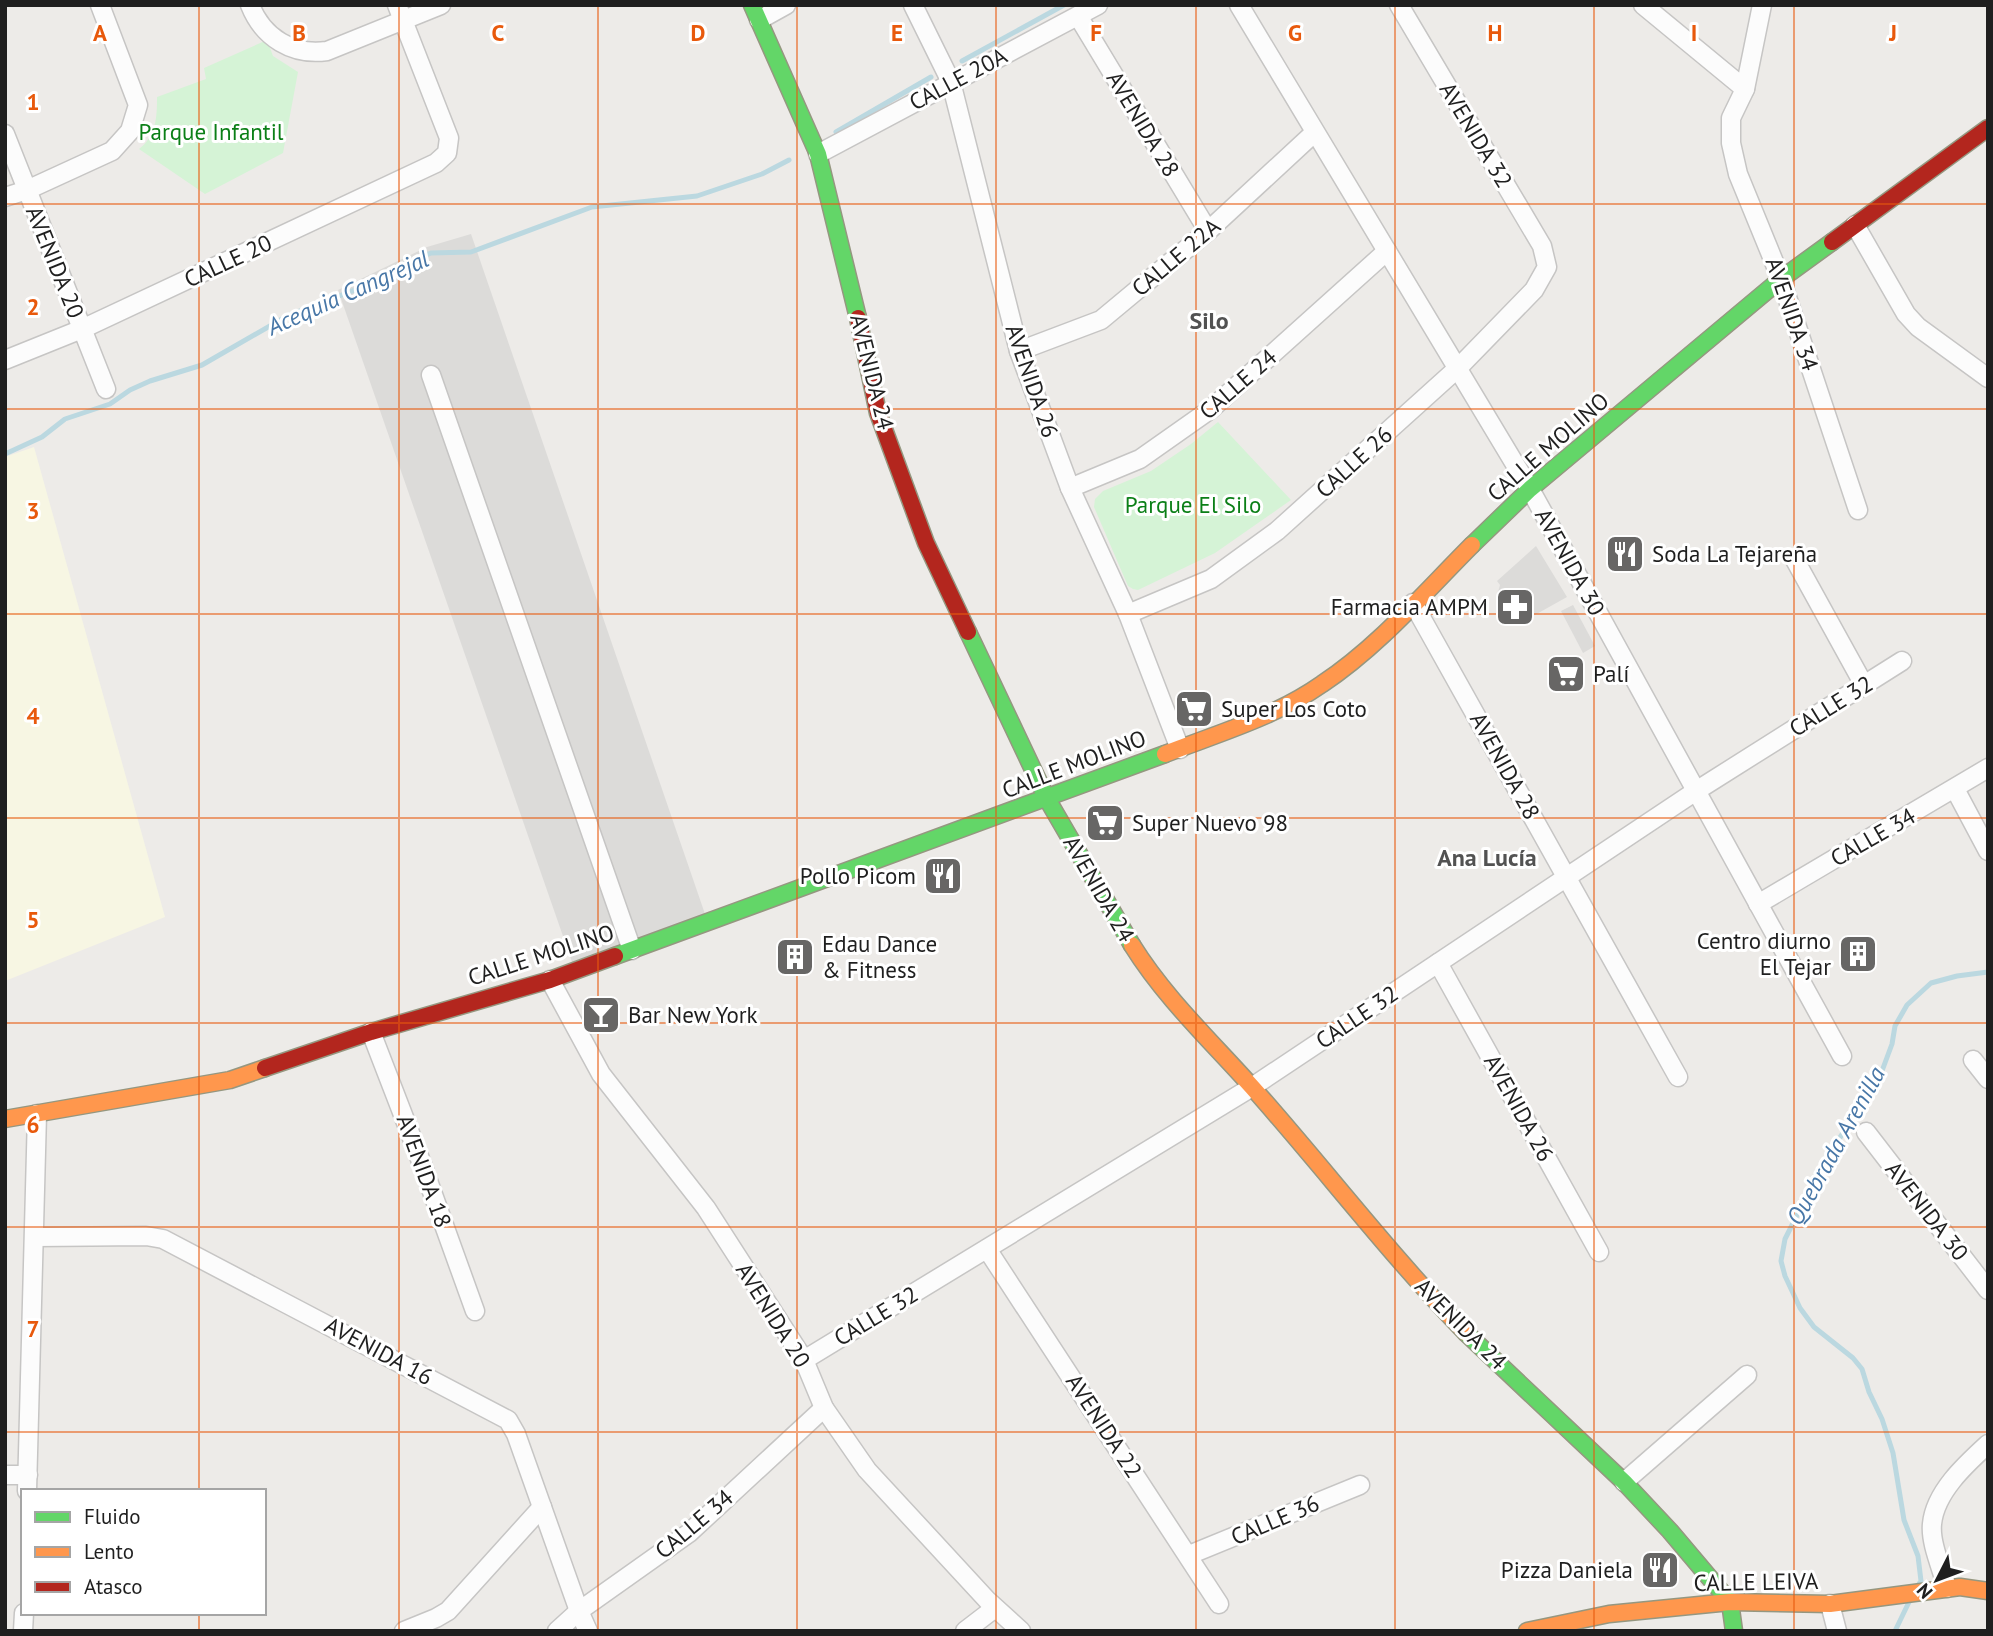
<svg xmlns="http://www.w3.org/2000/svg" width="1993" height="1636" font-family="'PT Sans',sans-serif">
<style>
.residential{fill:#dcdbd9}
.education{fill:#f7f6e3}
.park{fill:#d5f3d6}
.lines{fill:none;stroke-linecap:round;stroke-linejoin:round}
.stream{stroke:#bbd8e0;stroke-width:5}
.street-casing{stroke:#c6c5c4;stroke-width:21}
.fast-casing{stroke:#959780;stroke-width:19}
.slow-casing{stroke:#959780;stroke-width:19}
.jam-casing{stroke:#959780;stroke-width:19}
.street{stroke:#fcfcfc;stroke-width:18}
.fast{stroke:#63d668;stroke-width:16}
.slow{stroke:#ff974d;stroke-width:16}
.jam{stroke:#b3261e;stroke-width:16}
.grid{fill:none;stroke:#e8590c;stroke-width:2;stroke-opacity:0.55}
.labels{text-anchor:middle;stroke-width:6;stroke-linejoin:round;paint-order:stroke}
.street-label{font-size:23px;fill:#1f1f1f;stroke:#fff}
.park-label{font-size:23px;fill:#0b7f17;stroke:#fff}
.poi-label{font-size:23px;fill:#1f1f1f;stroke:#fff;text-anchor:start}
.water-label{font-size:24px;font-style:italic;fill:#4877a7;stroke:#fff}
.neighbourhood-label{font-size:24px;font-weight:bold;fill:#525252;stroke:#fff}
.grid-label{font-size:23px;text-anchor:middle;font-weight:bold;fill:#e8590c;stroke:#fff;stroke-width:6;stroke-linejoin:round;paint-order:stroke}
</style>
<rect width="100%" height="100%" fill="#edebe8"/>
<g class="residential">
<polygon points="471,234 705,914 572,962 338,290 427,247"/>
<polygon points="1536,546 1567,597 1533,616 1519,589 1502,597 1498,592 1500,585 1497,581"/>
<polygon points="1573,605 1595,646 1583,653 1561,611"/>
</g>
<polygon class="education" points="34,447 165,917 5,981 5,457"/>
<g class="park">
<path d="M267 40 273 56 298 72 283 153 205 194 139 149C156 136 157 118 157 97L206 79 204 68Z"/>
<polygon points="1218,422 1291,500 1215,553 1138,590 1133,589 1128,586 1094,507 1095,499 1103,491 1151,471 1191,444"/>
</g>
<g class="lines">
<g class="stream">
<polyline points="962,61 1064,5"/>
<polyline points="836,132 931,77"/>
<polyline points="5,454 42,437 65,419 110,404 130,390 150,381 202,365 289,315 368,285 392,269 431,253 471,252 592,207 697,196 762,174 789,160"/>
<polyline points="1919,1584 1921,1581 1918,1556 1904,1520 1893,1453 1882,1419 1869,1392 1862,1369 1853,1358 1814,1327 1800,1308 1785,1276 1781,1261 1785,1239 1825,1160 1879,1079 1892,1044 1895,1026 1907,1005 1931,983 1957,976 1988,972"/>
<polyline points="1895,1631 1909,1602"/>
</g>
<defs>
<g id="street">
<path d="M250 5C263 38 293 56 327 51L441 5"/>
<polyline points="913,5 951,82 1019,351 1070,488 1128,614 1180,749"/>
<polyline points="1239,5 1530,489 1842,1056"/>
<polyline points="1643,5 1745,89"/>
<polyline points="1762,5 1745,89 1731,118 1731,143 1738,174 1781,279 1858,510"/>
<polyline points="1078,16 1208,231"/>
<polyline points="759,20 786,5"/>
<polyline points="5,134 106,389"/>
<polyline points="818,154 1098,5"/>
<polyline points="5,197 27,190 112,151 130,131 138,105 100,5"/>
<polyline points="1855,225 1906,314 1918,327 1988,378"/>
<polyline points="1019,351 1101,320 1208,231 1314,133"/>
<polyline points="5,360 82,329 436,163 447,153 449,138 397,5"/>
<polyline points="431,375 632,950"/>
<polyline points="1070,488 1140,459 1211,409 1387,251"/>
<polyline points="1795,560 1864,685"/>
<polyline points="1413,603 1678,1077"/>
<polyline points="1128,614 1211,579 1277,531 1459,367 1534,290 1547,267 1542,246 1399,5"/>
<polyline points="1955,789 1988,851"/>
<polyline points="1758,904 1988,768"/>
<polyline points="1438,963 1599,1252"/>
<polyline points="550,980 601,1074 706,1208 804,1360 824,1408 867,1470 988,1601 1021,1631"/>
<polyline points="371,1032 422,1164 475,1311"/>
<polyline points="1973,1060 1988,1079"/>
<polyline points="1866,1132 1988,1290"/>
<polyline points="35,1237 146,1236 163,1239 508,1420 516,1434 579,1611 588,1631"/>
<polyline points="987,1249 1219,1604"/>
<polyline points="804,1360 1252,1087 1696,791 1902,661"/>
<polyline points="5,1475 28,1475"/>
<polyline points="1624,1482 1747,1375"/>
<polyline points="27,1491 37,1114"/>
<polyline points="1189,1555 1360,1485"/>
<path d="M1947 1588C1942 1569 1930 1543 1932 1524 1935 1492 1966 1464 1988 1444"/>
<polyline points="1830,1604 1837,1631"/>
<polyline points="23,1631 24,1613"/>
<polyline points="404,1631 436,1618 448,1611 542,1507"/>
<polyline points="557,1631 579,1611 689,1533 824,1408"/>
<polyline points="965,1631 995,1608"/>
</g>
<g id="fast">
<polyline points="752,5 818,154 858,318"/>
<polyline points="1472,545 1530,489 1781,279 1832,242"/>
<polyline points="968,632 1046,797 1132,945"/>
<polyline points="615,956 1165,754"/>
<polyline points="1466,1333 1624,1482 1670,1531 1730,1602 1734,1631"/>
</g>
<g id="slow">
<path d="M1165 754C1219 733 1275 717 1322 684 1378 647 1425 592 1472 545"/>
<path d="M1132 945C1165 998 1210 1040 1252 1087 1324 1168 1390 1255 1466 1333"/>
<polyline points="5,1119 230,1080 265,1068"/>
<polyline points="1527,1631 1609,1614 1730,1602 1830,1604 1960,1587 1988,1591"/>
</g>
<g id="jam">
<polyline points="1832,242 1988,128"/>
<polyline points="858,318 878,413 926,543 968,632"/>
<polyline points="265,1068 371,1032 550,980 615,956"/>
</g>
</defs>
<use href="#street" class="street-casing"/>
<use href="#fast" class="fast-casing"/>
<use href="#slow" class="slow-casing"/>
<use href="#jam" class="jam-casing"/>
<use href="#street" class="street"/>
<use href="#fast" class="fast"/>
<use href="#slow" class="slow"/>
<use href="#jam" class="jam"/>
</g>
<path class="grid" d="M199 5V1491M399 5V1631M598 5V1631M797 5V1631M996 5V1631M1196 5V1631M1395 5V1631M1594 5V1631M1794 5V1631M5 204H1988M5 409H1988M5 614H1988M5 818H1988M5 1023H1988M5 1227H1988M5 1432H1988M199 1613V1631"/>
<defs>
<symbol id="restaurant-square" viewBox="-11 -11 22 22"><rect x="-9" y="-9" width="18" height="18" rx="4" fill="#676665" stroke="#fff"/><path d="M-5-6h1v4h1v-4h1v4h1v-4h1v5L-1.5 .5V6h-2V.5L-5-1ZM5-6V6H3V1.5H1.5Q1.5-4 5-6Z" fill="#fff"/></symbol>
<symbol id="pharmacy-square" viewBox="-11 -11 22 22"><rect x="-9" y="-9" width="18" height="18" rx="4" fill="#676665" stroke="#fff"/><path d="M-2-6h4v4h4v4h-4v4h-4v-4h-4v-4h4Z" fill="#fff"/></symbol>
<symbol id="supermarket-square" viewBox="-11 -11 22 22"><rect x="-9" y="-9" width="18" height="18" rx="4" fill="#676665" stroke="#fff"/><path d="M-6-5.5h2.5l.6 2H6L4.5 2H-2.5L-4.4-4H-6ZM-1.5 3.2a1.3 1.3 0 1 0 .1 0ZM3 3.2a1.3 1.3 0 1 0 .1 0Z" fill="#fff"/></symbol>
<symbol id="building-square" viewBox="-11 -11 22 22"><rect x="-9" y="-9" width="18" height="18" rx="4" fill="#676665" stroke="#fff"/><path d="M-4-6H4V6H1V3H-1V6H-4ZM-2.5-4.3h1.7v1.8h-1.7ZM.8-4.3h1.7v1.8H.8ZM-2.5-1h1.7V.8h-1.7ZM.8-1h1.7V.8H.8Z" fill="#fff"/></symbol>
<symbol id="bar-square" viewBox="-11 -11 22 22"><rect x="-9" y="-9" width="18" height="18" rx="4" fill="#676665" stroke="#fff"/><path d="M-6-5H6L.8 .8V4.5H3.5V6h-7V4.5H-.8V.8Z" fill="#fff"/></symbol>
</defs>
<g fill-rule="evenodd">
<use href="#restaurant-square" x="1603" y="532" width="44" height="44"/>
<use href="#pharmacy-square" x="1493" y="585" width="44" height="44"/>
<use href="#supermarket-square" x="1544" y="652" width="44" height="44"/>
<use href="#supermarket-square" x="1172" y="687" width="44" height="44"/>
<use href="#supermarket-square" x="1083" y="801" width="44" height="44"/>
<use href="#restaurant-square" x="921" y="854" width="44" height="44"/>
<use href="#building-square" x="1836" y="932" width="44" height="44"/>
<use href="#building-square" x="773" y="935" width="44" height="44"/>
<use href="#bar-square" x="579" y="993" width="44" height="44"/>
<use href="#restaurant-square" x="1638" y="1548" width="44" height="44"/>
</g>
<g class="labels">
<g class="street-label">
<text transform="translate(958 79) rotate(-28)" y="8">CALLE 20A</text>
<text transform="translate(1143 124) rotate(59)" y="8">AVENIDA 28</text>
<text transform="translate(1476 135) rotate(59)" y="8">AVENIDA 32</text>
<text transform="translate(1176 257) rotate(-40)" y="8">CALLE 22A</text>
<text transform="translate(228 261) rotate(-25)" y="8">CALLE 20</text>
<text transform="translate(55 262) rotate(68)" y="8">AVENIDA 20</text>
<text transform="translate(1792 314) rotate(71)" y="8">AVENIDA 34</text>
<text transform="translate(872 372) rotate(76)" y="8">AVENIDA 24</text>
<text transform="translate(1032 381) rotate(71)" y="8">AVENIDA 26</text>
<text transform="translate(1238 384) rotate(-41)" y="8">CALLE 24</text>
<text transform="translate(1548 447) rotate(-41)" y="8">CALLE MOLINO</text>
<text transform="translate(1354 462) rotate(-42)" y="8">CALLE 26</text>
<text transform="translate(1570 562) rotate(61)" y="8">AVENIDA 30</text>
<text transform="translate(1831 706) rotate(-32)" y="8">CALLE 32</text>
<text transform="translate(1074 764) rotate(-21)" y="8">CALLE MOLINO</text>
<text transform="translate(1505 766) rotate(61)" y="8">AVENIDA 28</text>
<text transform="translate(1873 837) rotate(-30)" y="8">CALLE 34</text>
<text transform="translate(1099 889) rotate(60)" y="8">AVENIDA 24</text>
<text transform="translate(541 955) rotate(-18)" y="8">CALLE MOLINO</text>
<text transform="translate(1357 1017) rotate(-34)" y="8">CALLE 32</text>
<text transform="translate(1519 1108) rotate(61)" y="8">AVENIDA 26</text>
<text transform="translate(424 1171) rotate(70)" y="8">AVENIDA 18</text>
<text transform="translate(1927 1211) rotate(52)" y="8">AVENIDA 30</text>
<text transform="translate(773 1315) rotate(58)" y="8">AVENIDA 20</text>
<text transform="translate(876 1316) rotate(-31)" y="8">CALLE 32</text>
<text transform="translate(1461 1324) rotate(45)" y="8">AVENIDA 24</text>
<text transform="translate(379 1351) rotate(28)" y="8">AVENIDA 16</text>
<text transform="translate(1104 1426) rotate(57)" y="8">AVENIDA 22</text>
<text transform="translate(1275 1520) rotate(-23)" y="8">CALLE 36</text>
<text transform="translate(694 1524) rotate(-40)" y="8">CALLE 34</text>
<text transform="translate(1756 1582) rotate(-1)" y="8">CALLE LEIVA</text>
</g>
<g class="park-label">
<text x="211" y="140">Parque Infantil</text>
<text x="1193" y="513">Parque El Silo</text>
</g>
<g class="poi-label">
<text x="1652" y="562">Soda La Tejareña</text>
<text x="1488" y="615" text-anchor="end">Farmacia AMPM</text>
<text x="1593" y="682">Palí</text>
<text x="1221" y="717">Super Los Coto</text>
<text x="1132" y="831">Super Nuevo 98</text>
<text x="916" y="884" text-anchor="end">Pollo Picom</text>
<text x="1831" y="949" text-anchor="end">Centro diurno<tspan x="1831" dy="26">El Tejar</tspan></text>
<text x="822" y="952">Edau Dance<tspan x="822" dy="26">&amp; Fitness</tspan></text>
<text x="628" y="1023">Bar New York</text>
<text x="1633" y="1578" text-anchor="end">Pizza Daniela</text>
</g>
<g class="water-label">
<text transform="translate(348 293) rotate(-24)" y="8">Acequia Cangrejal</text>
<text transform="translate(1836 1146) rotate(-61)" y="8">Quebrada Arenilla</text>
</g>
<g class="neighbourhood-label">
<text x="1209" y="329">Silo</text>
<text x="1487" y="866">Ana Lucía</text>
</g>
</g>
<g class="grid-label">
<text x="100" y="41">A</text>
<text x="299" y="41">B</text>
<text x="498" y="41">C</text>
<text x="698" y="41">D</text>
<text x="897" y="41">E</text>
<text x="1096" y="41">F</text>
<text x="1295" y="41">G</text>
<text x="1495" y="41">H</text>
<text x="1694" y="41">I</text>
<text x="1893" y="41">J</text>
<text x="33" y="110">1</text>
<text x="33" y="315">2</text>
<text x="33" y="519">3</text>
<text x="33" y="724">4</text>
<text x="33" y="928">5</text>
<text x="33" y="1133">6</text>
<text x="33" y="1337">7</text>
</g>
<rect width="1993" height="1636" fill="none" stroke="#1f1f1f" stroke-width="14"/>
<rect x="21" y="1489" width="245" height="126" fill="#ffffff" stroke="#a5a5a5" stroke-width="2"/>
<rect x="35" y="1512" width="35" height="10" fill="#63d668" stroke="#a5a5a5" stroke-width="2"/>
<text x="84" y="1524" font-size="21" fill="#1f1f1f">Fluido</text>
<rect x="35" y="1547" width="35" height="10" fill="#ff974d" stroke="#a5a5a5" stroke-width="2"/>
<text x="84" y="1559" font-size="21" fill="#1f1f1f">Lento</text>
<rect x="35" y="1582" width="35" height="10" fill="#b3261e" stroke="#a5a5a5" stroke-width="2"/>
<text x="84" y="1594" font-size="21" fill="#1f1f1f">Atasco</text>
<g transform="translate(1937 1580) rotate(228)" stroke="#ffffff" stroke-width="5" paint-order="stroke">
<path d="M0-5L12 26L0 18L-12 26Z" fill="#1f1f1f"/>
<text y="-10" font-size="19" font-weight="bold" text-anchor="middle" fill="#1f1f1f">N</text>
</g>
</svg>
